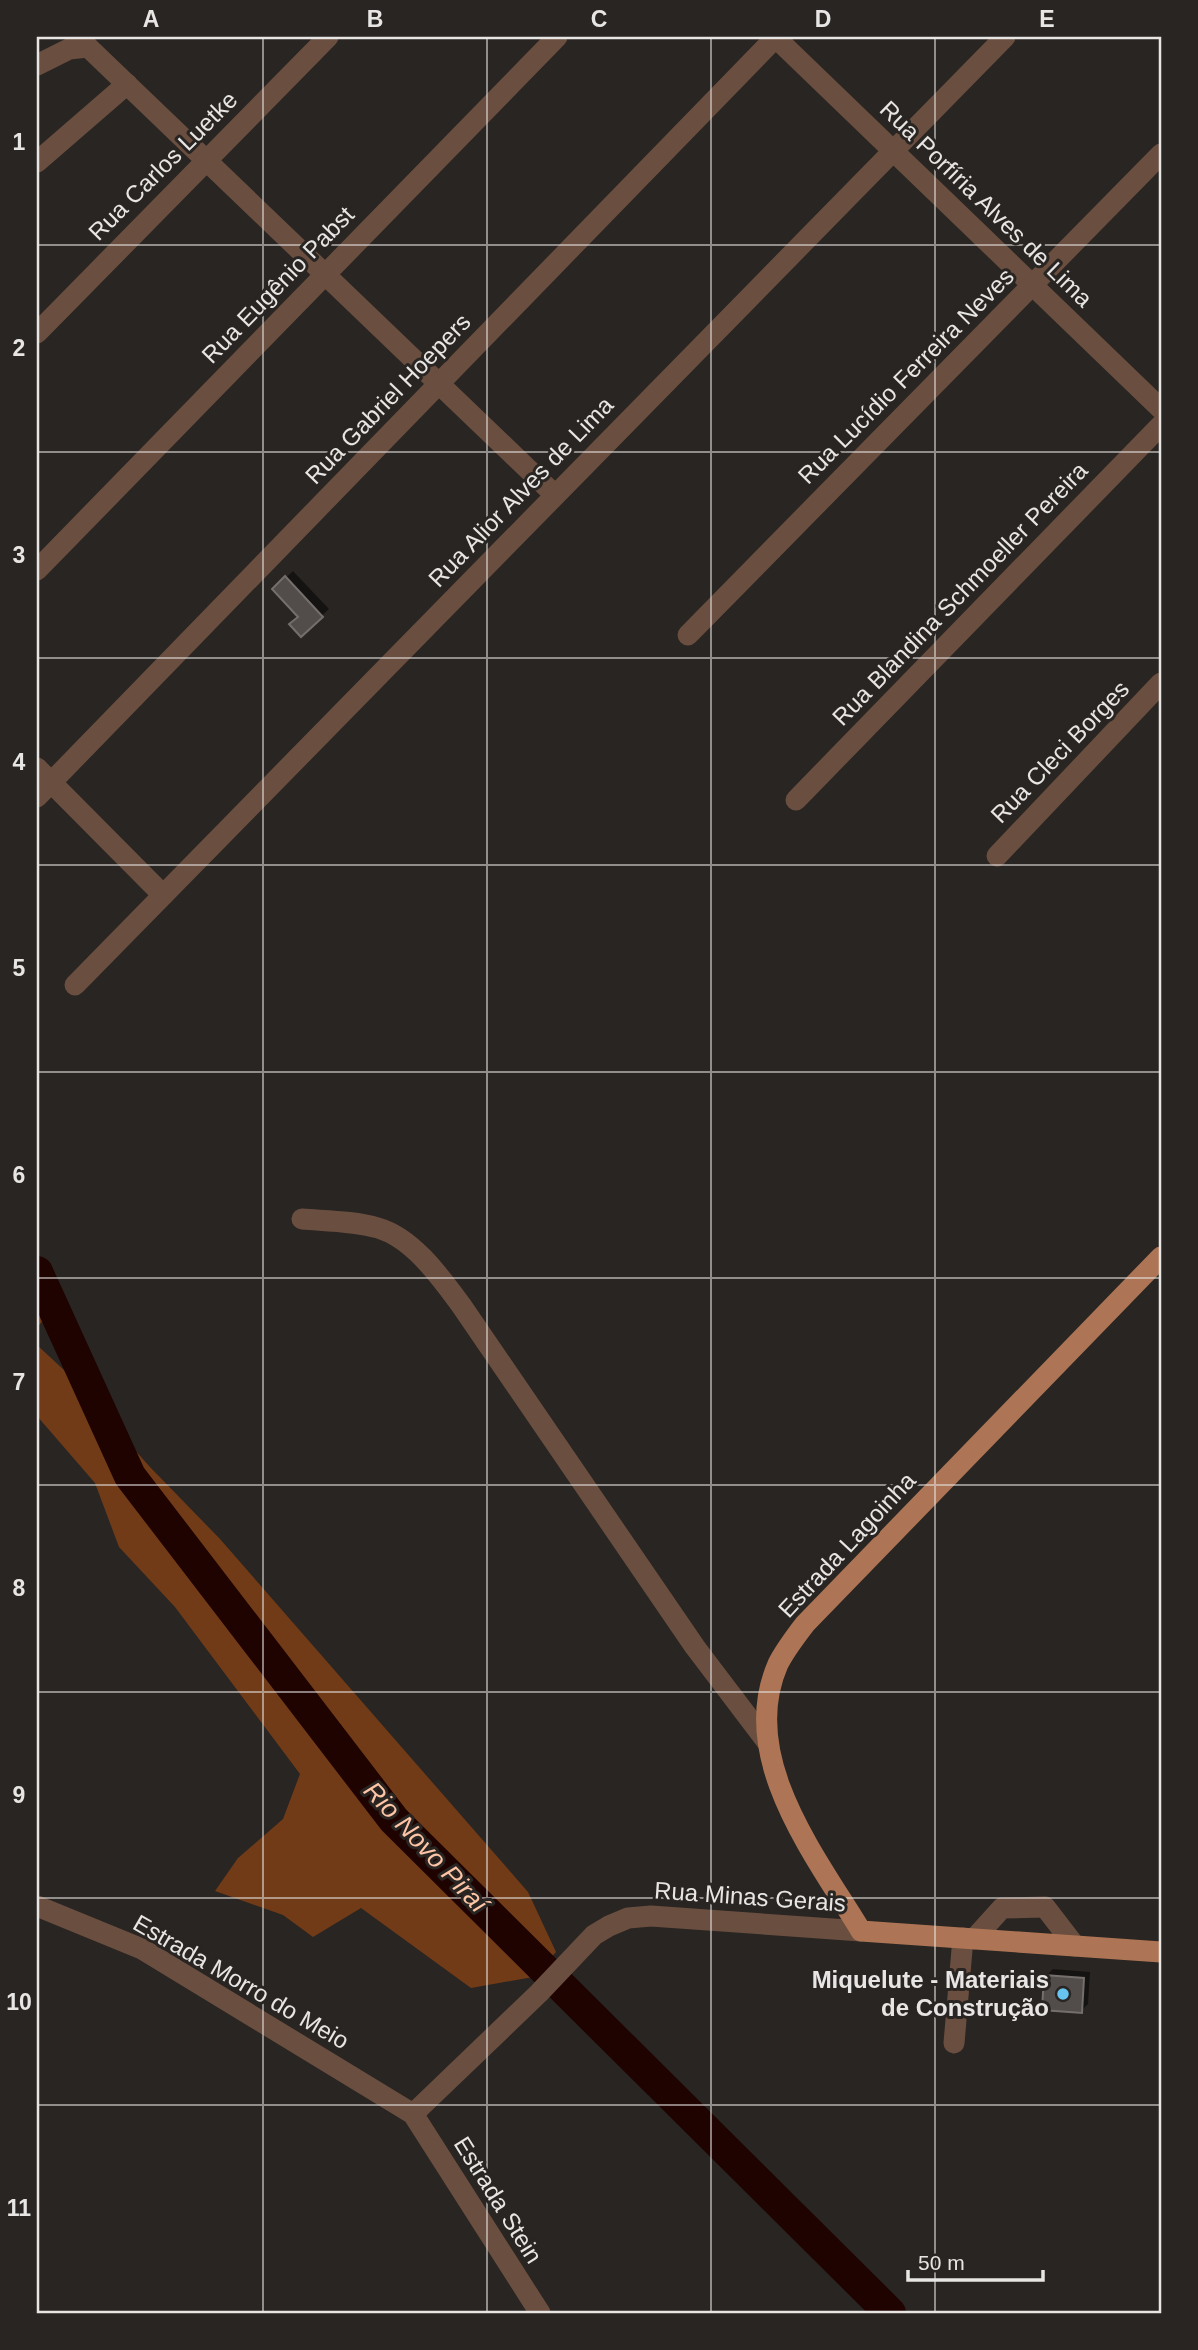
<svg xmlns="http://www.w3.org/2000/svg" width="1198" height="2350" font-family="Arial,sans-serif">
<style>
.green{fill:#723b18}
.shadow{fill:#0007}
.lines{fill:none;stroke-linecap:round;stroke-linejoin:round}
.river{stroke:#1e0300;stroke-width:32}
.building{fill:#524d4b;stroke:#746f6c;stroke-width:2}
.minor{stroke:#6a4e3f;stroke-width:21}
.major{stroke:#ad7555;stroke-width:21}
.grid{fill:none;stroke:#e8e6e4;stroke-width:2;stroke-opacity:0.55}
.poi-dot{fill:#66c4ef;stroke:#292522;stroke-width:2.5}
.labels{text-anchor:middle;stroke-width:6;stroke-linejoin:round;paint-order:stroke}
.street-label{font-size:24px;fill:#e8e6e4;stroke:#292522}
.poi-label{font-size:24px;font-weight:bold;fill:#e8e6e4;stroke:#292522;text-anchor:end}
.water-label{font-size:26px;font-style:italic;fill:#fdc4a5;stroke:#292522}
.neatline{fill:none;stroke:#e8e6e4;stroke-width:2.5}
.grid-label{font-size:23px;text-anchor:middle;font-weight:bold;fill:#e8e6e4}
</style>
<rect width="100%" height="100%" fill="#292522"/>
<g class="green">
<polygon points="37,1272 53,1307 37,1328"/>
<polygon points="37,1345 65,1371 149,1466 220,1539 528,1892 556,1952 533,1977 471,1988 361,1908 313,1937 283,1915 215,1891 238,1858 283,1819 300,1774 175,1607 119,1547 95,1483 37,1416"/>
</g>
<g class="shadow">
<polygon points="293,571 329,609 301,635 300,617 274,589"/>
<polygon points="1053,1969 1090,1972 1088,2004 1081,2011 1046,1976"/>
</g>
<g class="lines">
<polyline class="river" points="37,1272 130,1476 394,1820 890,2313"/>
</g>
<g class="building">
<polygon points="285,576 323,617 301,637 289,624 298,617 272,589"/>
<polygon points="1044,1975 1084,1978 1082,2013 1042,2010"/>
</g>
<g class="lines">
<g class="minor">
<polyline points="775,37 1161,409"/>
<polyline points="88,47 555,495"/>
<polyline points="37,65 69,49 88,47"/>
<polyline points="37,162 127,84"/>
<polyline points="37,333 328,37"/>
<polyline points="37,570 557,37"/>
<polyline points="688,635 1161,154"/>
<polyline points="37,768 163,895"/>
<polyline points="37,797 776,37"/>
<polyline points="796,800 1161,425"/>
<polyline points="997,856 1161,683"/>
<polyline points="75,985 1005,37"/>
<path d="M302 1219C327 1221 354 1221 378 1228 413 1238 441 1278 461 1305L695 1647 767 1742"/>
<polyline points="37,1906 142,1949 413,2114 540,2313"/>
<polyline points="974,1939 1002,1908 1045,1907 1075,1946"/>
<polyline points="954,2043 963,1938"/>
<polyline points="413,2114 539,1993 594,1935 609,1926 628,1918 651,1916 861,1931"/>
</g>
<path class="major" d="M1161 1257 805 1624C795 1637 785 1650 778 1664 737 1757 815 1855 861 1931L1161 1952"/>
</g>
<path class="grid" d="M263 37V2313M487 37V2313M711 37V2313M935 37V2313M37 245H1161M37 452H1161M37 658H1161M37 865H1161M37 1072H1161M37 1278H1161M37 1485H1161M37 1692H1161M37 1898H1161M37 2105H1161"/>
<circle class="poi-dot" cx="1063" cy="1994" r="7"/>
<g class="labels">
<g class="street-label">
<text transform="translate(163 166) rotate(-45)" y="8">Rua Carlos Luetke</text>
<text transform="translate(986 204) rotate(44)" y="8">Rua Porfíria Alves de Lima</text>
<text transform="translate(278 285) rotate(-46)" y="8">Rua Eugênio Pabst</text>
<text transform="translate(906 376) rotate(-45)" y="8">Rua Lucídio Ferreira Neves</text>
<text transform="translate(388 399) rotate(-46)" y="8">Rua Gabriel Hoepers</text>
<text transform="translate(521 492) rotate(-46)" y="8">Rua Alior Alves de Lima</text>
<text transform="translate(960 594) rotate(-46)" y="8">Rua Blandina Schmoeller Pereira</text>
<text transform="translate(1060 752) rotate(-46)" y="8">Rua Cleci Borges</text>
<text transform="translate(847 1545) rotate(-47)" y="8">Estrada Lagoinha</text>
<text transform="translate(750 1897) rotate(4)" y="8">Rua Minas Gerais</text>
<text transform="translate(241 1982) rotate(30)" y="8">Estrada Morro do Meio</text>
<text transform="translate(498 2200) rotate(58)" y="8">Estrada Stein</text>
</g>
<g class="poi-label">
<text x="1049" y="1988">Miquelute - Materiais<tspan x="1049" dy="28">de Construção</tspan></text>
</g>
<g class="water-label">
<text transform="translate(426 1847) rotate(47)" y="9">Rio Novo Piraí</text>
</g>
</g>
<rect width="1198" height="2350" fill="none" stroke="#292522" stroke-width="77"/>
<path d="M908 2270v10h135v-10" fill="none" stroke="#e8e6e4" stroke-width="3.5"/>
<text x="918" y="2270" font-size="21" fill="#e8e6e4" stroke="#292522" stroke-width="5" paint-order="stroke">50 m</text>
<rect x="38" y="38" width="1122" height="2274" class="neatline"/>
<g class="grid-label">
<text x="151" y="27">A</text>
<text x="375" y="27">B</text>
<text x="599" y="27">C</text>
<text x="823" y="27">D</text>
<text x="1047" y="27">E</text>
<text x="19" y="150">1</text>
<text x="19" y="356">2</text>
<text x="19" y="563">3</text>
<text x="19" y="770">4</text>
<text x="19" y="976">5</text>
<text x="19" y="1183">6</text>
<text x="19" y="1390">7</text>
<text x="19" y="1596">8</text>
<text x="19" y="1803">9</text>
<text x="19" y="2010">10</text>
<text x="19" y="2216">11</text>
</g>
</svg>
